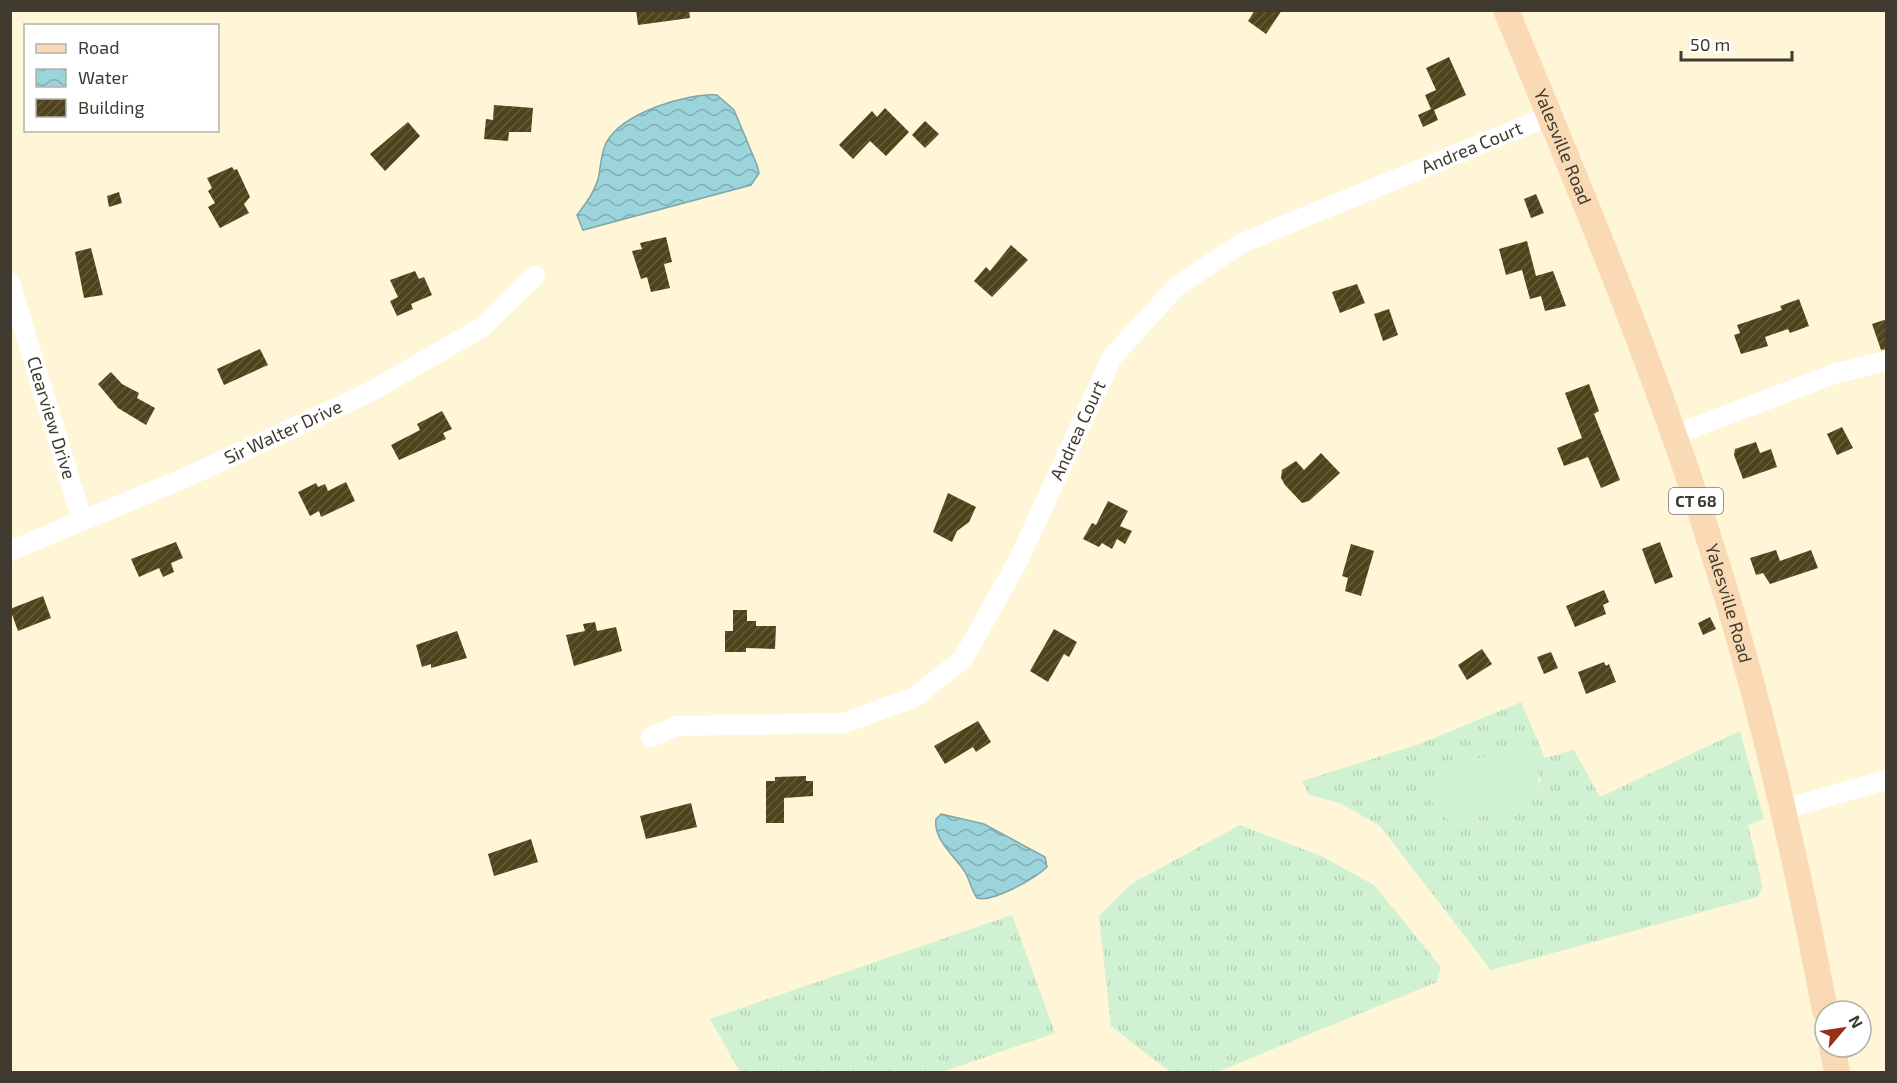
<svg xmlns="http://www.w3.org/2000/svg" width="1897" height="1083" font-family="'Exo 2',sans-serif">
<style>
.grass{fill:url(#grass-tufts);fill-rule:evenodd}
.garden{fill:#d0f2d2}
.water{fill:url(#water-waves);stroke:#80a6a8;stroke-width:1.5}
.building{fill:url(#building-hatch)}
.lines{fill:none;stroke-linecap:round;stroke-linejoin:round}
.minor{stroke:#fff;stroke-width:20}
.major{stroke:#fadab5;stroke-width:26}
.labels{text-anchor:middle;stroke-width:6;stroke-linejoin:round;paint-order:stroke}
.shield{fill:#fff;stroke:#79766e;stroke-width:1.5}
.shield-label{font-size:16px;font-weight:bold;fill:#3f3b30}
.street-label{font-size:18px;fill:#3f3b30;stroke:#fff}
</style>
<defs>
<pattern id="grass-tufts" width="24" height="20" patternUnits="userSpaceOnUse" patternTransform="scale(1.5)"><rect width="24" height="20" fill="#d0f2d2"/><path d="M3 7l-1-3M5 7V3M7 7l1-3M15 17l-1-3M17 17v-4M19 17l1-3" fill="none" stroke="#b4d0b5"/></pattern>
<pattern id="water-waves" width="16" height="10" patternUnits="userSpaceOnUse" patternTransform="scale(1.5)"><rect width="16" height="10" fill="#9cd4dc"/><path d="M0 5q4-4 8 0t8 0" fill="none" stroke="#81adb3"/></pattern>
<pattern id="building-hatch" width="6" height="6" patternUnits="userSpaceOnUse" patternTransform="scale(1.5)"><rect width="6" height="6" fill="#4f431c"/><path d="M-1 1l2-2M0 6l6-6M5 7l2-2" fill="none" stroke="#675d3d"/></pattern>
</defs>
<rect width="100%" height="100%" fill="#fff5d7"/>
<g class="grass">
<path d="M1521 702 1545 758 1574 750 1600 797 1740 731 1764 819 1748 825 1763 888 1757 897 1491 970 1380 826 1340 803 1309 795 1302 781 1420 744ZM1541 777 1537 794 1458 825Z"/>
<polygon points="1240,825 1321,856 1374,885 1441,967 1437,982 1217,1072 1170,1072 1111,1026 1099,916 1131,884"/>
<polygon points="1012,915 1055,1033 942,1072 740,1072 710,1019"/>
</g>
<path class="garden" d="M1518 742C1535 757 1542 771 1537 794L1458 825 1438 814 1429 796 1434 777Z"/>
<g class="water">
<path d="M717 95 734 110 757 165 759 173 751 185 583 230 577 215C586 203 596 190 599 175 601 163 601 154 606 143 622 113 686 93 717 95Z"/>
<path d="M941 814 984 824 1045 857 1047 867C1036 878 992 903 977 898 972 891 970 881 965 872 955 856 933 840 936 819Z"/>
</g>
<g class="building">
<polygon points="636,10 689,10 690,18 638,25"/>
<polygon points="1255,10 1282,10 1266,34 1248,21"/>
<polygon points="1449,57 1466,95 1434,110 1438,120 1423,127 1418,115 1431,109 1425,95 1436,90 1426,68"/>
<polygon points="494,105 533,108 531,132 509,132 508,141 484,139 486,119 493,120"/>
<polygon points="885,108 909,132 886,156 870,141 853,159 839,145 872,111 877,117"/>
<polygon points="925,121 939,134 925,148 912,135"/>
<polygon points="408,122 420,136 385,171 370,154"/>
<polygon points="232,167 234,170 237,169 250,197 244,204 249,213 220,228 208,207 215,203 208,191 212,188 207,178"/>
<polygon points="119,192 122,203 109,207 107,196"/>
<polygon points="1536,194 1544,213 1531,218 1524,199"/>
<polygon points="666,237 672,262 664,264 670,288 651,292 647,277 641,279 632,251 642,249 640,243"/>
<polygon points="1527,241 1536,276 1553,271 1566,306 1545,311 1541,296 1530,299 1522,270 1506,275 1499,249"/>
<polygon points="1011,245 1028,260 992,297 974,281 986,267 990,271"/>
<polygon points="91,248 103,295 84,298 75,252"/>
<polygon points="415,271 419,279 424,277 432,295 411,304 413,309 397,316 390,301 398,297 390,280"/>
<polygon points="1357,284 1365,303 1340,313 1332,292"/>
<polygon points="1799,299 1809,326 1790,333 1788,329 1765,337 1768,346 1741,354 1734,335 1740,333 1737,325 1782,310 1780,306"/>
<polygon points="1389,309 1398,335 1383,341 1374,314"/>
<polygon points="1887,319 1887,349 1881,350 1872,324"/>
<polygon points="260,349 268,365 224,385 217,369"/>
<polygon points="111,372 122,384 139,393 137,398 155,408 146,425 118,408 98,384"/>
<polygon points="1589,384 1599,411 1594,414 1620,480 1601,488 1588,457 1564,466 1557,448 1582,438 1565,393"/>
<polygon points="442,411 452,429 443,433 446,439 399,460 391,445 420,430 417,424"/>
<polygon points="1842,427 1853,448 1837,455 1827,434"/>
<polygon points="1756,442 1760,453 1771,449 1777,467 1743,479 1734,455 1735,449"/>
<polygon points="1321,453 1340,473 1309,501 1302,503 1285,485 1281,478 1282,470 1296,461 1304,470"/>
<polygon points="346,482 355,501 321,517 319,511 310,516 298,492 316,483 318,487 325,484 328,491"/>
<polygon points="948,493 976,507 969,522 957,531 952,542 933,532"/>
<polygon points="1108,501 1128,511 1120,526 1132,531 1125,544 1117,539 1112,549 1102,543 1099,547 1083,539 1092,523 1096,525"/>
<polygon points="176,542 183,558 171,563 174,572 163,577 159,568 139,577 131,559"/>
<polygon points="1660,542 1673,577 1655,584 1642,549"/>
<polygon points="1351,544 1374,551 1361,596 1345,591 1348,578 1342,576"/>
<polygon points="1776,550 1780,561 1811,550 1818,568 1770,584 1763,573 1756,575 1750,558"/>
<polygon points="1604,590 1609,602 1603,605 1606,614 1575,627 1566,606"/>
<polygon points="43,596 51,618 18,631 10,609"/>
<polygon points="733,610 747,610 747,621 756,621 756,626 776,626 775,649 746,648 746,652 725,652 725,631 733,631"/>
<polygon points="1710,617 1716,629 1703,635 1698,623"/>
<polygon points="595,622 597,631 616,627 622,651 574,666 566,635 585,631 583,624"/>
<polygon points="1054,629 1077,642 1069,657 1064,654 1048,682 1030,671"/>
<polygon points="457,631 467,658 431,668 431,664 422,667 416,645"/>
<polygon points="1482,649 1492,664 1467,680 1458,665"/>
<polygon points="1551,652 1558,668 1544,674 1537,657"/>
<polygon points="1604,662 1606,666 1609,664 1616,682 1586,694 1578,672"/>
<polygon points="978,721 991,742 976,752 973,747 945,764 934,746"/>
<polygon points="806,776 806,781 813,781 813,796 784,798 784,823 766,823 766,781 775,781 775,777"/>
<polygon points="691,803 697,827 646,839 640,816"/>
<polygon points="531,839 538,862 494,876 488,854"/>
</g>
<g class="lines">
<g class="minor">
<path id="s1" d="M10 283 82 520"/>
<polyline points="1674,435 1834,374 1886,361"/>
<path id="s2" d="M10 551 187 477 368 393 481 328 535 276"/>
<path id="s3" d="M651 737 678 726 844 723 915 697 963 659 1018 561 1112 357 1177 286 1242 243 1549 116"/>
<polyline points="1784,809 1886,780"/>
</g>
<g class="major">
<path id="s4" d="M1506 10C1578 185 1652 359 1709 539 1759 694 1795 851 1825 1011"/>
<polyline points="1832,1047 1837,1072"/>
</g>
</g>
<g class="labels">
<rect class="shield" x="1669" y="488" width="54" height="26" rx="4.5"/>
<g class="shield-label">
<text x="1696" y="507">CT 68</text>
</g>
<g class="street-label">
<text dy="6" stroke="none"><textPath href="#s3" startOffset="1092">Andrea Court</textPath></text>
<text dy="6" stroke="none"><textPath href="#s4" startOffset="148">Yalesville Road</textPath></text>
<text dy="6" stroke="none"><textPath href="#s1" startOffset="141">Clearview Drive</textPath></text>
<text dy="6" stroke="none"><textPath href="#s3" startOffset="588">Andrea Court</textPath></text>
<text dy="6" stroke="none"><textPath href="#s2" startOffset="298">Sir Walter Drive</textPath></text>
<text dy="6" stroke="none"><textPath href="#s4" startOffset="634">Yalesville Road</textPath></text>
</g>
</g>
<rect width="1897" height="1083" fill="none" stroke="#3f3b30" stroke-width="24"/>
<rect x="24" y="24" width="195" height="108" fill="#ffffff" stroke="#b2b1ac" stroke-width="1.5"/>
<rect x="36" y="44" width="30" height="9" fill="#fadab5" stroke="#b2b1ac" stroke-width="1.5"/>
<text x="78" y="54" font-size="18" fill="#3f3b30">Road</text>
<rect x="36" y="69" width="30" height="18" fill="url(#water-waves)" stroke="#b2b1ac" stroke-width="1.5"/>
<text x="78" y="84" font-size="18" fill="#3f3b30">Water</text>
<rect x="36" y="99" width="30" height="18" fill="url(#building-hatch)" stroke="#b2b1ac" stroke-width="1.5"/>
<text x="78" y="114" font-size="18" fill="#3f3b30">Building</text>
<g transform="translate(1843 1029) rotate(61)"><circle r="28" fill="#ffffff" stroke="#b2b1ac" stroke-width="1.5"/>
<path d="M0-4.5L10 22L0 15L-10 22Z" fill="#982f17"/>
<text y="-9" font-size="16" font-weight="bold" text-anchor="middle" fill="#3f3b30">N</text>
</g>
<path d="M1681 51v9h111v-9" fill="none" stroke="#3f3b30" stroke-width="3"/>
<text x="1690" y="51" font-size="18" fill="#3f3b30" stroke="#ffffff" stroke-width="4.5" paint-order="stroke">50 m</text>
</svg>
